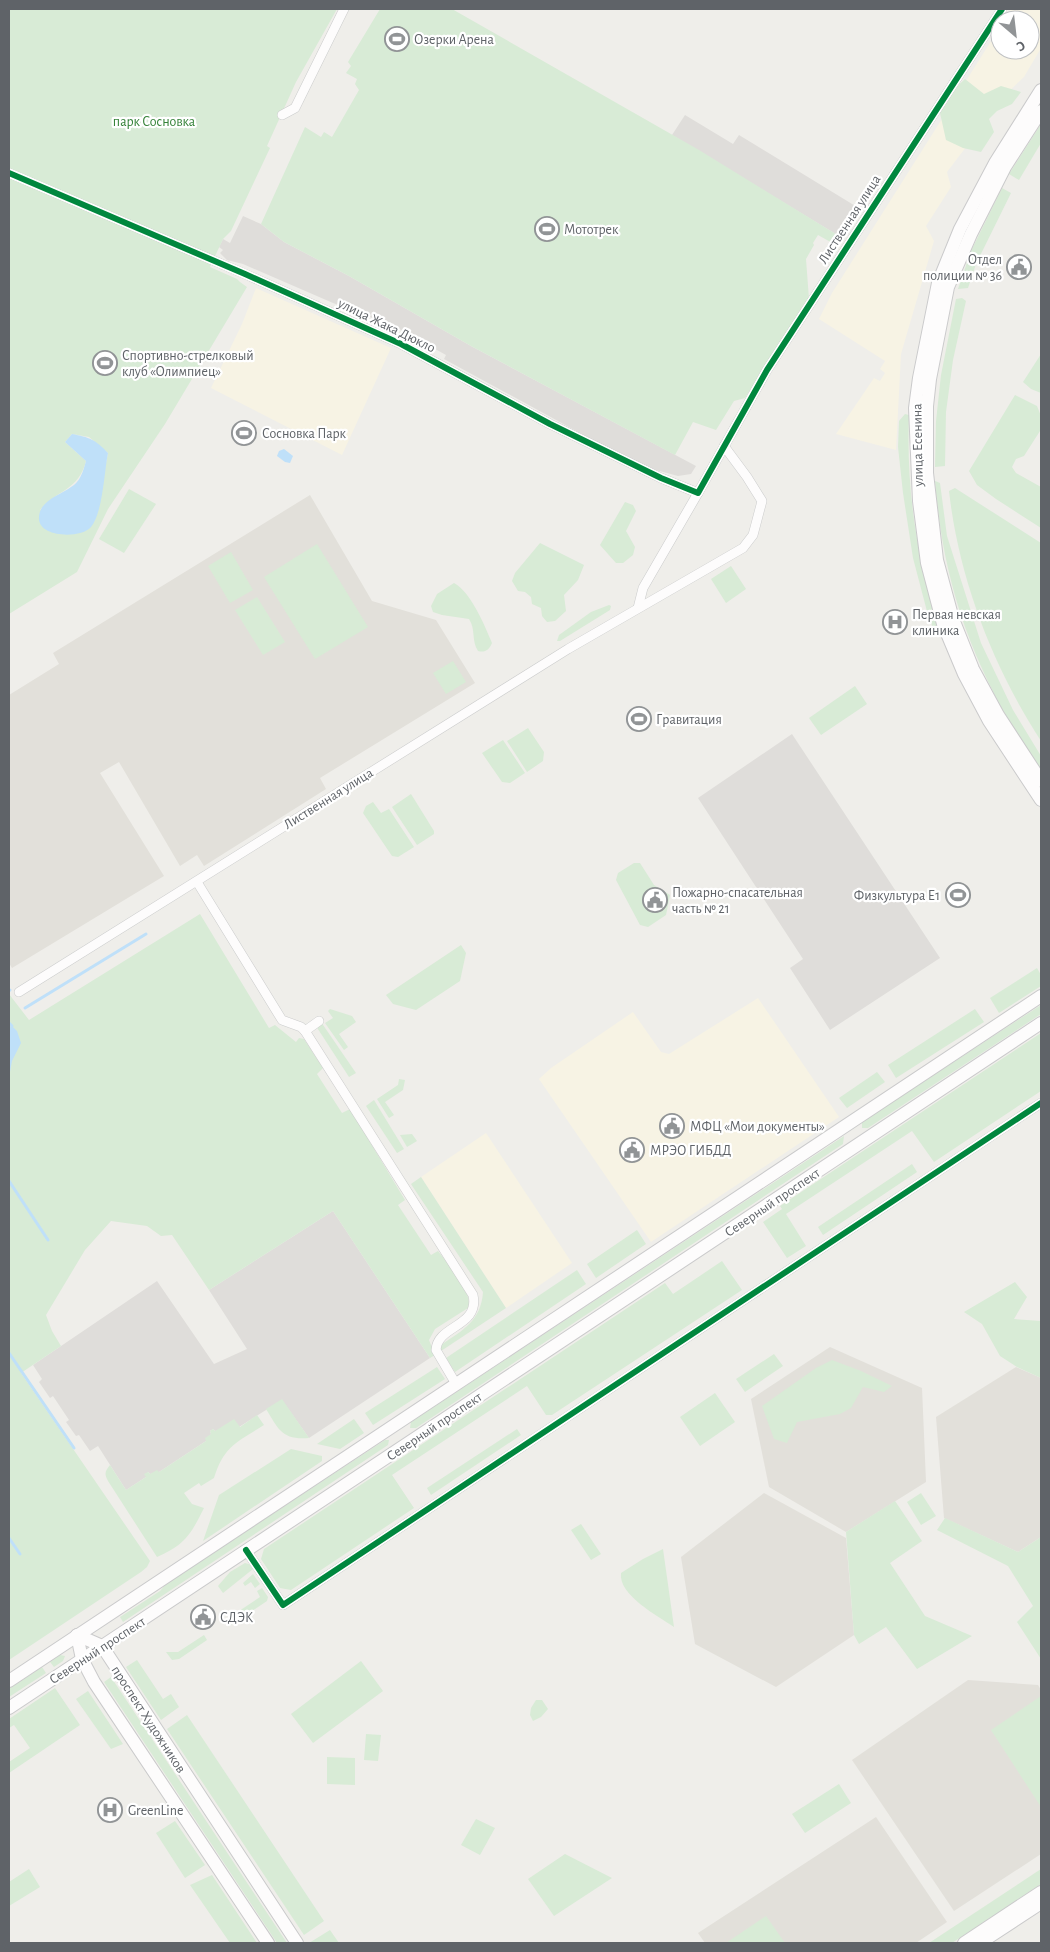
<svg xmlns="http://www.w3.org/2000/svg" width="1050" height="1952" font-family="'Alegreya Sans',sans-serif">
<style>
.commercial{fill:#f7f3e4}
.industrial{fill:#dfddda}
.education{fill:#e2e0da}
.green{fill:#d8ebd6;fill-rule:evenodd}
.water{fill:#bfe0f9}
.lines{fill:none;stroke-linecap:round;stroke-linejoin:round}
.stream{stroke:#bfe0f9;stroke-width:3}
.street-casing{stroke:#cbcccc;stroke-width:10}
.secondary-casing{stroke:#cacacb;stroke-width:14}
.street{stroke:#fdfcfc;stroke-width:9}
.secondary{stroke:#fdfcfc;stroke-width:12}
.cycleway-casing{stroke:#fff;stroke-width:9}
.cycleway{stroke:#00873e;stroke-width:6}
.labels{text-anchor:middle;stroke-width:4.5;stroke-linejoin:round;paint-order:stroke}
.poi-label{font-size:14px;fill:#5f6368;stroke:#fff;text-anchor:start}
.park-label{font-size:14px;fill:#348238;stroke:#fff}
.street-label{font-size:14px;fill:#5f6368;stroke:#fff}
</style>
<rect width="100%" height="100%" fill="#efeeea"/>
<g class="commercial">
<polygon points="1011,9 1041,9 1041,48 1024,77 1008,92 947,172 951,187 926,226 934,241 901,354 896,450 836,434 874,378 880,381 885,373 880,369 885,361 819,319 832,293 1000,27 1000,50 1030,50 1030,20 1004,20"/>
<polygon points="256,288 391,348 342,455 211,388 242,324"/>
<polygon points="758,998 839,1117 651,1242 539,1079 551,1068 633,1012 661,1052 669,1054"/>
<polygon points="486,1133 572,1263 506,1308 421,1177"/>
</g>
<g class="industrial">
<polygon points="685,115 733,144 739,135 857,207 839,236 672,135"/>
<polygon points="243,216 261,224 284,242 349,276 471,346 696,466 691,474 678,476 652,469 600,444 444,359 446,355 394,326 333,303 243,264 227,260 220,253 223,250 219,247 223,239 230,243"/>
<polygon points="792,734 940,958 830,1030 790,968 803,959 698,798"/>
<polygon points="333,1211 430,1358 309,1438 282,1400 239,1427 215,1431 213,1429 210,1431 211,1434 206,1441 159,1472 150,1474 148,1472 146,1477 126,1490 98,1446 90,1451 79,1435 76,1436 66,1422 69,1420 53,1396 50,1398 39,1382 42,1379 33,1365 157,1281 214,1364 247,1349 209,1290"/>
</g>
<g class="education">
<polygon points="310,495 372,601 436,620 475,683 320,778 326,789 204,866 197,855 180,866 119,762 100,773 164,876 12,968 9,963 9,695 59,664 53,653"/>
<polygon points="830,1347 922,1388 926,1482 846,1532 769,1487 751,1399"/>
<polygon points="1016,1367 1041,1378 1041,1537 1018,1552 944,1518 936,1417"/>
<polygon points="764,1493 846,1538 854,1635 776,1687 695,1644 681,1557"/>
<polygon points="968,1680 1038,1685 1041,1690 1041,1854 954,1911 852,1760"/>
<polygon points="876,1817 947,1922 916,1943 705,1943 698,1933"/>
</g>
<g class="green">
<path d="M9 9H337L296 82 267 146 270 148 231 231 223 239 210 267 237 279 240 282 247 287 165 424 108 509 77 572 9 614ZM72 434 89 437 108 453 103 478 40 510C57 490 79 490 86 461L65 442Z"/>
<polygon points="380,9 452,9 699,150 839,236 834,244 818,235 813,243 814,245 806,259 809,299 745,398 734,401 716,430 693,422 675,455 471,346 349,276 284,242 261,224 305,127 321,137 324,132 332,137 359,90 355,84 357,79 346,73 351,66 348,62"/>
<polygon points="965,79 984,94 1001,86 1021,92 1012,104 997,111 989,119 994,132 981,152 963,148 946,140 940,113 950,93"/>
<polygon points="1041,124 1041,143 1019,180 1009,174"/>
<polygon points="1002,188 1011,193 976,264 968,288 958,289 971,251"/>
<polygon points="962,298 966,301 953,360 946,412 945,466 935,467 936,421 941,375 956,299"/>
<polygon points="1041,354 1041,393 1031,389 1023,382"/>
<polygon points="1015,395 1037,406 1041,416 1040,431 1024,456 1016,459 1012,467 1016,473 1041,487 1041,528 996,499 977,485 969,471"/>
<path d="M905 414 909 415C907 464 911 515 922 563 926 582 932 600 937 618L936 626 933 627 929 619 913 558 903 493 898 447 899 421Z"/>
<path d="M935 481 940 483 947 536 981 643 1013 710 1041 756V772C978 678 944 595 935 481Z"/>
<path d="M955 488 1041 543V741C993 667 959 580 949 491Z"/>
<polygon points="129,489 156,504 124,553 99,539"/>
<polygon points="625,502 633,505 636,511 626,531 635,547 633,555 623,563 616,563 600,545"/>
<polygon points="540,543 584,565 578,580 564,595 566,611 555,621 547,622 542,616 541,608 532,604 531,597 525,592 518,591 512,581 515,573"/>
<polygon points="317,544 368,627 315,659 264,577"/>
<polygon points="231,552 253,590 230,603 208,566"/>
<polygon points="731,566 746,589 726,603 711,579"/>
<path d="M454 583C471 592 485 626 492 643 489 650 485 653 478 651 471 640 476 630 469 619L442 615 433 612 431 606 437 594Z"/>
<polygon points="257,597 285,642 263,655 235,610"/>
<polygon points="609,605 611,606 610,610 560,641 557,641 559,635 591,612"/>
<polygon points="453,661 466,682 446,694 433,673"/>
<polygon points="855,686 867,704 821,735 809,718"/>
<polygon points="528,728 544,752 543,761 527,772 507,741"/>
<polygon points="503,740 525,773 510,783 502,782 482,753"/>
<polygon points="411,794 434,831 434,834 417,845 392,807"/>
<polygon points="373,802 381,813 389,809 414,847 398,857 392,856 363,813 366,806"/>
<polygon points="634,863 640,863 654,885 670,895 666,915 648,927 640,925 616,880 618,873"/>
<path d="M200 914 269 1028 275 1025 296 1042 299 1038 304 1039 323 1068 317 1074 342 1113 350 1109 405 1200 398 1205 431 1255 438 1251C448 1264 474 1293 468 1308L435 1329 429 1340 435 1355 430 1358 333 1211 209 1290 172 1235 161 1236 147 1226 111 1221 85 1250 46 1315 52 1331 61 1346 21 1373 150 1561 147 1567 141 1572 9 1660V994L29 1020Z"/>
<polygon points="461,945 466,953 460,981 416,1010 393,1004 386,995"/>
<polygon points="1037,968 1041,975 1041,986 999,1013 990,998"/>
<polygon points="1041,1005 1041,1014 868,1128 862,1128 862,1122"/>
<polygon points="330,1009 352,1016 356,1022 339,1034 348,1047 344,1050 325,1023 333,1018 328,1011"/>
<polygon points="975,1009 984,1022 896,1078 888,1065"/>
<polygon points="321,1022 356,1073 349,1077 316,1026"/>
<polygon points="1041,1033 1041,1091 934,1162 912,1131 786,1214 806,1246 787,1258 763,1222 782,1209 780,1206"/>
<polygon points="877,1072 885,1082 847,1108 839,1098"/>
<polygon points="399,1079 405,1080 403,1090 385,1102 394,1115 389,1118 377,1099 398,1085"/>
<polygon points="374,1100 404,1149 397,1153 366,1106"/>
<polygon points="412,1134 417,1141 407,1147 400,1135"/>
<polygon points="844,1136 843,1144 416,1428 410,1428 411,1422"/>
<polygon points="912,1164 917,1172 823,1235 818,1227"/>
<path d="M421 1177 506 1308 441 1351V1345C463 1330 481 1321 483 1292L411 1184Z"/>
<polygon points="637,1230 646,1244 596,1278 587,1264"/>
<polygon points="722,1261 742,1290 552,1415 546,1415 527,1386 392,1475 414,1508 291,1590 280,1588 261,1559 264,1549 665,1283 673,1294"/>
<polygon points="577,1270 586,1284 455,1372 446,1358"/>
<polygon points="1015,1282 1027,1297 1014,1319 1041,1321 1041,1378 1017,1367 1000,1356 982,1324 964,1312"/>
<polygon points="774,1354 783,1366 745,1392 736,1379"/>
<polygon points="832,1360 861,1371 892,1386 884,1392 863,1387 851,1408 840,1414 797,1422 787,1443 774,1439 762,1406 816,1368"/>
<polygon points="437,1367 445,1379 373,1425 365,1413"/>
<polygon points="715,1393 735,1422 700,1446 680,1417"/>
<path d="M282 1399 309 1438C282 1440 279 1430 266 1409Z"/>
<path d="M257 1415 264 1425C237 1442 224 1446 214 1478L201 1486 199 1483 184 1493 192 1504 204 1508C191 1534 185 1545 157 1557L108 1481C104 1474 105 1471 110 1465L126 1490 146 1477 144 1474 148 1472 150 1474 157 1470 159 1472 206 1441 205 1438 211 1434 210 1431 213 1429 215 1431 234 1419 240 1427Z"/>
<polygon points="354,1419 364,1433 340,1449 317,1444"/>
<polygon points="517,1429 521,1435 431,1495 427,1488"/>
<polygon points="385,1440 389,1440 388,1445 123,1622 120,1617 160,1591 167,1583"/>
<polygon points="291,1449 322,1456 322,1461 203,1541 219,1495"/>
<polygon points="921,1493 936,1516 921,1525 907,1502"/>
<polygon points="895,1501 922,1541 890,1563 925,1616 972,1636 917,1669 886,1627 859,1644 854,1635 846,1532"/>
<polygon points="945,1518 1018,1552 1041,1537 1041,1659 1017,1622 1033,1606 1008,1566 937,1530"/>
<polygon points="581,1524 601,1554 591,1560 571,1530"/>
<path d="M663 1549 674 1627C658 1616 618 1595 621 1573L643 1559Z"/>
<polygon points="245,1563 249,1564 253,1569 223,1593 218,1586 230,1572"/>
<polygon points="253,1574 260,1584 255,1588 251,1582 245,1586 243,1583"/>
<polygon points="262,1588 268,1597 267,1601 231,1625 227,1619 260,1597 257,1591"/>
<polygon points="204,1635 207,1640 179,1659 172,1660 166,1652 178,1652"/>
<polygon points="60,1655 65,1656 63,1661 54,1667 50,1662"/>
<polygon points="137,1660 163,1699 171,1694 179,1707 161,1720 126,1667"/>
<polygon points="361,1661 383,1691 313,1743 291,1714"/>
<polygon points="42,1667 46,1673 9,1697 9,1689"/>
<polygon points="111,1677 287,1943 277,1943 104,1682"/>
<polygon points="55,1688 80,1725 9,1773 9,1762 30,1748 14,1725 9,1728 9,1719"/>
<polygon points="88,1691 123,1744 111,1749 76,1699"/>
<polygon points="1041,1696 1041,1807 991,1730"/>
<polygon points="536,1700 542,1700 548,1709 541,1717 533,1721 530,1715 531,1708"/>
<polygon points="187,1715 324,1921 304,1935 167,1729"/>
<polygon points="366,1734 381,1735 378,1761 364,1760"/>
<polygon points="327,1757 355,1758 355,1785 327,1784"/>
<polygon points="839,1784 851,1803 805,1833 792,1814"/>
<polygon points="476,1819 495,1828 480,1855 461,1845"/>
<polygon points="175,1821 205,1865 185,1878 156,1833"/>
<polygon points="565,1854 612,1878 554,1916 528,1879"/>
<polygon points="29,1869 40,1887 9,1906 9,1882"/>
<polygon points="1041,1869 1041,1884 952,1943 929,1943"/>
<polygon points="212,1875 257,1943 230,1943 190,1885"/>
<polygon points="766,1916 785,1943 726,1943"/>
<polygon points="330,1930 339,1943 309,1943"/>
</g>
<g class="water">
<path d="M72 434C89 437 96 440 108 453 104 473 103 512 91 527 81 539 37 538 39 517 40 498 66 494 77 482 82 476 84 468 86 461L65 442Z"/>
<polygon points="284,449 293,456 290,463 285,462 277,456 279,451"/>
<polygon points="12,1026 17,1031 21,1043 12,1061 9,1077 9,1028"/>
</g>
<g class="lines">
<g class="stream">
<polyline points="9,991 10,990"/>
<polyline points="25,1008 146,934"/>
<polyline points="9,1023 12,1026"/>
<polyline points="9,1181 48,1240"/>
<polyline points="9,1353 74,1448"/>
<polyline points="9,1538 20,1554"/>
</g>
<defs>
<g id="street">
<polyline points="282,115 295,108 344,9"/>
<polyline points="9,173 245,274 401,344 550,424 661,478 698,493 767,370 1002,9"/>
<polyline points="638,608 643,588 698,493"/>
<polyline points="197,882 282,1020 301,1027 305,1031 319,1021"/>
<polyline points="19,992 568,649 743,548 753,535 762,501 747,477 724,446"/>
<path d="M305 1031 473 1295C480 1327 437 1325 436 1350L456 1384"/>
<polyline points="246,1550 283,1605 1041,1103"/>
</g>
<g id="secondary">
<polyline points="1041,90 995,163 960,229 938,283 919,378 915,408 919,501 927,563 943,624 964,674 989,721 1041,800"/>
<polyline points="1041,111 1005,167 971,234 948,287 930,379 927,406 927,473 937,560 953,619 973,669 998,715 1041,781"/>
<polyline points="77,1635 102,1646 297,1943"/>
<polyline points="77,1635 82,1659 94,1682 268,1943"/>
<polyline points="9,1681 1041,996"/>
<polyline points="9,1708 1041,1023"/>
<polyline points="964,1943 1041,1892"/>
<polyline points="980,1943 1041,1903"/>
</g>
</defs>
<use href="#street" class="street-casing"/>
<use href="#secondary" class="secondary-casing"/>
<use href="#street" class="street"/>
<use href="#secondary" class="secondary"/>
<defs>
<g id="cycleway">
<polyline points="9,173 245,274 401,344 550,424 661,478 698,493 767,370 1002,9"/>
<polyline points="246,1550 283,1605 1041,1103"/>
</g>
</defs>
<use href="#cycleway" class="cycleway-casing"/>
<use href="#cycleway" class="cycleway"/>
</g>
<defs>
<symbol id="stadium-ring" viewBox="-11 -11 22 22"><circle r="9.5" fill="#fff" stroke="#919496" stroke-width="1.5"/><path d="M0-5a6.5 5 0 1 0 0 10a6.5 5 0 1 0 0-10ZM-3.5-1.8h7v3.6h-7Z" fill="#919496"/></symbol>
<symbol id="civic-ring" viewBox="-11 -11 22 22"><circle r="9.5" fill="#fff" stroke="#919496" stroke-width="1.5"/><path d="M-.6-6.5H3V-4.5H.6V-3L4-1V1h2V6H-6V1h2V-1L-.6-3ZM-1.2 2.5V6h2.4V2.5Z" fill="#919496"/></symbol>
<symbol id="hospital-ring" viewBox="-11 -11 22 22"><circle r="9.5" fill="#fff" stroke="#919496" stroke-width="1.5"/><path d="M-5-5h3v3.5h4V-5h3V5h-3V1.5h-4V5h-3Z" fill="#919496"/></symbol>
</defs>
<g fill-rule="evenodd">
<use href="#stadium-ring" x="383" y="25" width="28" height="28"/>
<use href="#stadium-ring" x="533" y="215" width="28" height="28"/>
<use href="#civic-ring" x="1005" y="253" width="28" height="28"/>
<use href="#stadium-ring" x="91" y="349" width="28" height="28"/>
<use href="#stadium-ring" x="230" y="419" width="28" height="28"/>
<use href="#hospital-ring" x="881" y="608" width="28" height="28"/>
<use href="#stadium-ring" x="625" y="705" width="28" height="28"/>
<use href="#stadium-ring" x="944" y="881" width="28" height="28"/>
<use href="#civic-ring" x="641" y="886" width="28" height="28"/>
<use href="#civic-ring" x="658" y="1112" width="28" height="28"/>
<use href="#civic-ring" x="618" y="1136" width="28" height="28"/>
<use href="#civic-ring" x="189" y="1603" width="28" height="28"/>
<use href="#hospital-ring" x="96" y="1796" width="28" height="28"/>
</g>
<g class="labels">
<g class="poi-label">
<text x="414" y="44">Озерки Арена</text>
<text x="564" y="234">Мототрек</text>
<text x="1002" y="264" text-anchor="end">Отдел<tspan x="1002" dy="16">полиции № 36</tspan></text>
<text x="122" y="360">Спортивно-стрелковый<tspan x="122" dy="16">клуб «Олимпиец»</tspan></text>
<text x="262" y="438">Сосновка Парк</text>
<text x="912" y="619">Первая невская<tspan x="912" dy="16">клиника</tspan></text>
<text x="656" y="724">Гравитация</text>
<text x="672" y="897">Пожарно-спасательная<tspan x="672" dy="16">часть № 21</tspan></text>
<text x="940" y="900" text-anchor="end">Физкультура Е1</text>
<text x="690" y="1131">МФЦ «Мои документы»</text>
<text x="650" y="1155">МРЭО ГИБДД</text>
<text x="220" y="1622">СДЭК</text>
<text x="128" y="1815">GreenLine</text>
</g>
<g class="park-label">
<text x="154" y="126">парк Сосновка</text>
</g>
<g class="street-label">
<text transform="translate(849 219) rotate(-57)" y="5">Лиственная улица</text>
<text transform="translate(387 325) rotate(26)" y="5">улица Жака Дюкло</text>
<text transform="translate(917 445) rotate(-91)" y="5">улица Есенина</text>
<text transform="translate(328 798) rotate(-32)" y="5">Лиственная улица</text>
<text transform="translate(772 1202) rotate(-34)" y="5">Северный проспект</text>
<text transform="translate(434 1426) rotate(-34)" y="5">Северный проспект</text>
<text transform="translate(97 1650) rotate(-33)" y="5">Северный проспект</text>
<text transform="translate(149 1719) rotate(57)" y="5">проспект Художников</text>
</g>
</g>
<rect width="1050" height="1952" fill="none" stroke="#5f6368" stroke-width="20"/>
<g transform="translate(1015 35) rotate(152)"><circle r="24" fill="#ffffff" stroke="#bfc1c3"/>
<path d="M0-4L9 19L0 12L-9 19Z" fill="#919496"/>
<text y="-8" font-size="14" font-weight="bold" text-anchor="middle" fill="#5f6368">С</text>
</g>
</svg>
